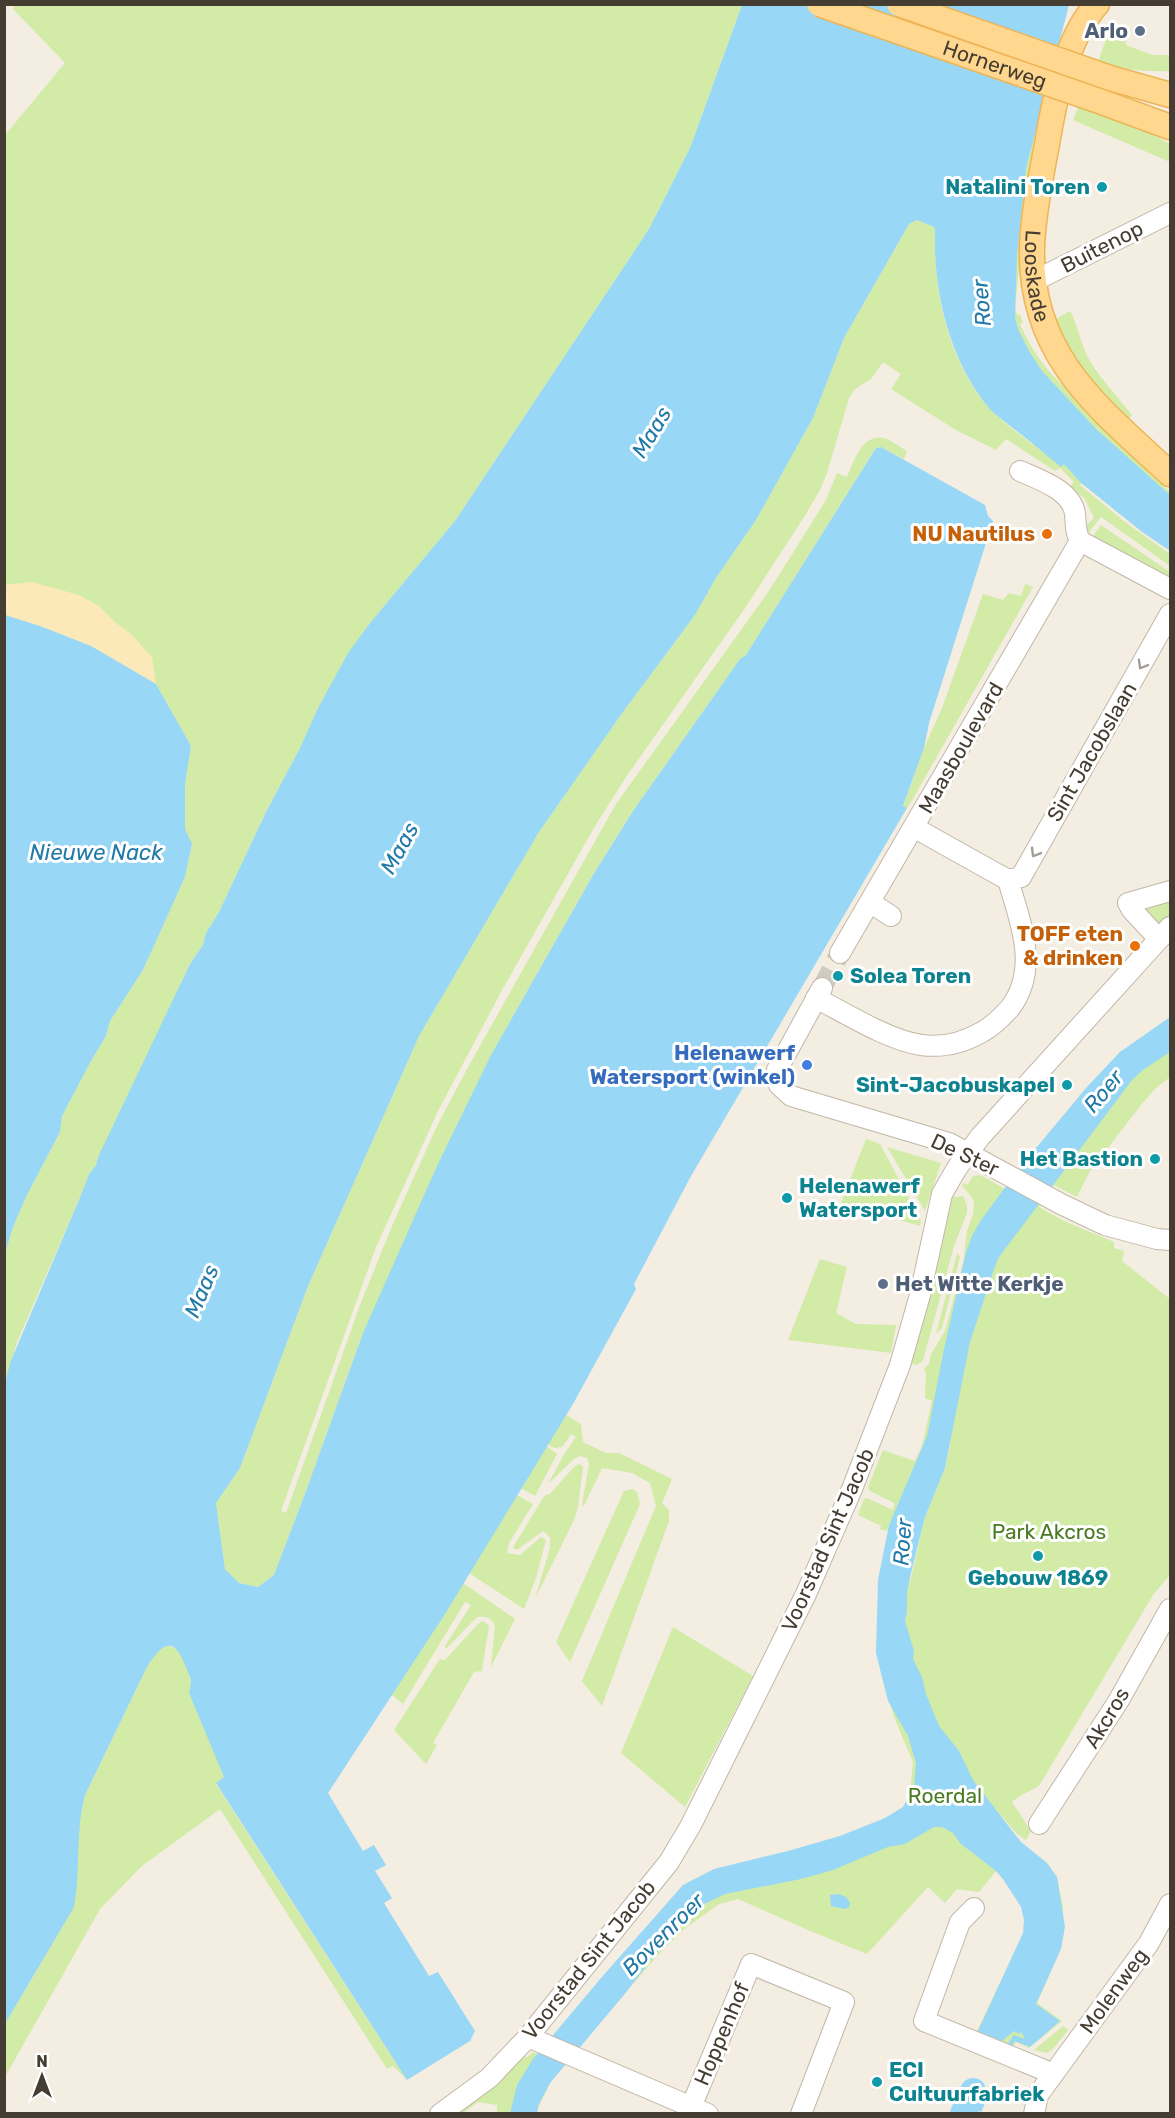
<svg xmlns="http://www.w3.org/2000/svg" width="1175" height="2118" font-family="Rubik,sans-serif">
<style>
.green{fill:#d2eba7;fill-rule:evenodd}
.sand{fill:#fce9b9}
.water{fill:#98d7f6}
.pier{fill:#f3ede2}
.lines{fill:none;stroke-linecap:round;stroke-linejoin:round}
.river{stroke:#98d7f6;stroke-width:26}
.minor-tunnel{stroke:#d0cabf;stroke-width:20;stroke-dasharray:20 10;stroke-linecap:butt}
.minor-casing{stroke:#c2b7a7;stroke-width:22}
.major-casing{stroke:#eeb556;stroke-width:27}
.minor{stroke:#fff;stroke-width:20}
.major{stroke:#ffd78f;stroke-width:24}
.major-bridge-casing{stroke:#eeb556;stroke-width:27;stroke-linecap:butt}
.major-bridge{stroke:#ffd78f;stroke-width:24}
.oneway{stroke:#a29e98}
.service-dot{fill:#5c6f8a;stroke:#fff;stroke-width:2}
.culture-dot{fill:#0f9aa8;stroke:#fff;stroke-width:2}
.food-dot{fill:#e8710a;stroke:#fff;stroke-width:2}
.shop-dot{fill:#3f7fe0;stroke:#fff;stroke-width:2}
.labels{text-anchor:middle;stroke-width:6;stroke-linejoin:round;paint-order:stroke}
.service-label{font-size:21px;font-weight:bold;fill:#4e5e75;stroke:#fff;text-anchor:end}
.street-label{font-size:21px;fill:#453c32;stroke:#fff}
.culture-label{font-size:21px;font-weight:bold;fill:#0d838f;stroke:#fff;text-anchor:end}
.food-label{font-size:21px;font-weight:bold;fill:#c56008;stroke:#fff;text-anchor:end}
.shop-label{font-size:21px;font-weight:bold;fill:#366cbe;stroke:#fff;text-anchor:end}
.park-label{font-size:21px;fill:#4a7b21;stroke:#fff}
.water-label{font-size:22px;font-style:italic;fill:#2179a8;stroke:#fff}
</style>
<rect width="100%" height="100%" fill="#f3ede2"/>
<g class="green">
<polygon points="14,5 742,5 690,148 649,229 455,521 370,623 349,653 318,708 300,748 266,812 219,912 206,933 203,945 190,964 96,1165 89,1174 81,1195 17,1342 5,1384 5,1253 13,1227 26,1197 60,1132 62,1116 91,1061 106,1036 110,1021 143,970 185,877 192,845 185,829 185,785 191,746 156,684 91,646 40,626 5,615 5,135 65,63 13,9"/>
<path d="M1108 34 1125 38 1126 45 1152 55H1170V71C1146 72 1121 70 1098 62Z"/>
<polygon points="1079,105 1135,125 1170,144 1170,162 1073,120"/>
<path d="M1034 137 1038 138 1022 239 1015 308 1017 315H1020L1023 323 1020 324C1031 350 1047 372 1068 390L1070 389 1100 425 1170 492V566L1101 517 1086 536 1083 528 1094 518 1085 499 1070 486 1074 482 1060 468 1055 471 1006 439 996 450 956 430 891 389 901 374 883 362 871 379 855 389 849 398 827 473 820 490 804 517 743 611 626 777 595 826 502 990 438 1111 376 1247 281 1511 286 1513 360 1305 392 1226 436 1128 467 1069 616 804 769 591 826 500 837 473 847 477C854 461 863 430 887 439 894 442 901 448 907 451L904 459 881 447 876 448 746 655 740 659 633 811 593 875 512 1018 363 1333 306 1491 274 1575 258 1587 239 1583 225 1569 216 1503 240 1468 308 1286 419 1036 539 832 623 712 695 615 716 578 756 520 813 418 844 338 909 224 917 220 934 227 935 230C933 291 948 362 990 409 1005 425 1026 439 1044 453L973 365Z"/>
<path d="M1070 311C1079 328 1081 347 1091 363 1103 382 1119 398 1132 415L1129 419C1104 405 1065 347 1056 319Z"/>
<polygon points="1101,525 1170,572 1170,582 1091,539"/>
<polygon points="1025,584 1033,587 914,797 907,808 903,807 924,748 942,708 983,594 1003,600 1009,593 1021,596"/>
<polygon points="1170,895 1170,918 1159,930 1138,911"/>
<path d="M1170 1017V1077L1155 1089 1141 1105 1090 1171 1077 1197 1054 1185 1039 1207 1064 1221 1114 1242V1248L1124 1251 1122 1261 1170 1299V1575L1153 1595 1039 1786 1018 1797 1012 1802 1031 1831 1026 1840 1016 1833 994 1807 1019 1843 1047 1863 1057 1877 1063 1907V1931L1056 1960 1037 2003 1062 2021 1029 2048 1016 2042 1013 2048 976 2033 1027 1926 1028 1909 996 1871 979 1892 957 1889 945 1903 928 1887 867 1954 815 1933 738 1899 719 1904 684 1929 658 1955 566 2062 550 2083 539 2106 537 2113H497V2105L478 2102 463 2113 462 2108 520 2055 527 2057 533 2052 538 2054 683 1885 841 1843 903 1808 910 1792 913 1762 894 1717 880 1668 889 1525 887 1531 880 1529 881 1526 858 1515 864 1499 867 1498 893 1510 894 1503 870 1491 868 1487 883 1450 915 1461 922 1446 932 1401 925 1398 926 1374 924 1369 929 1364 931 1354 945 1331 963 1263 967 1231 973 1214 974 1203 971 1196 962 1186 964 1183 967 1185 973 1176 980 1175 1005 1189 1022 1165 1118 1055ZM951 1441 945 1468 925 1517 908 1591 919 1522Z"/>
<polygon points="866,1139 880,1144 921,1221 920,1226 841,1203"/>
<polygon points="887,1147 941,1163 925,1211"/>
<polygon points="951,1195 956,1197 963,1196 967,1205 967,1213 954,1246 924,1357 922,1362 916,1365 906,1361"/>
<polygon points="957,1253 960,1257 942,1328 936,1334"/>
<polygon points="820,1259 847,1267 836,1313 856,1324 896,1325 891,1353 788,1340"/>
<polygon points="566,1415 581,1424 583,1442 606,1453 619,1453 672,1479 662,1503 669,1510 669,1521 602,1706 582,1681 656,1506 650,1483 632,1473 602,1468 584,1506 582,1505 589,1464 587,1458 580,1456 574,1459 548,1484 563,1456 576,1437 571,1434 562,1447 555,1448 547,1444"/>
<polygon points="546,1446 557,1454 535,1496 521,1488"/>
<polygon points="580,1464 583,1467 578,1507 574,1520 535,1599 550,1548 550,1537 543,1531 517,1550 513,1548 515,1544 545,1495 550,1494 575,1466"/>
<polygon points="632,1489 637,1492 640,1504 570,1662 556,1642 619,1502 624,1491"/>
<polygon points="517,1495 533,1504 509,1543 507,1553 520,1555 541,1537 546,1540 536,1578 524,1609 469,1573"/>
<path d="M463 1583 515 1619 491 1667 495 1625C490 1617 486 1616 477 1617L446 1649 445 1646 471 1605 465 1602 403 1704 392 1695Z"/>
<polygon points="483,1621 489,1626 482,1671 474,1672 433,1743 437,1745 426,1764 394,1730 440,1659 445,1660 478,1624"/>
<polygon points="673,1627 753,1676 685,1807 621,1753"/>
<path d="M165 1646C170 1646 175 1647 179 1651 184 1658 192 1679 191 1687L224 1777 216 1784 407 2080 393 2066 387 2069 220 1809 142 1866 100 1909 5 2077V2024L37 1970 78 1836 80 1814 85 1795 147 1667 157 1650Z"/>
<polygon points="1063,2026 1068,2030 1053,2049 1046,2053 1034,2050"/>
</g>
<polygon class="sand" points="32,582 79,595 99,606 116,623 130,633 152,657 156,684 91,646 40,626 5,615 4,585"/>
<g class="water">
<path d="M742 5H1069L1026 168 1017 255 1015 317 1018 329 1029 351 1042 371 1096 429 1170 495V551L1142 532 1081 483 1064 464 1061 467C1045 454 1030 441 1014 429 1006 422 996 416 989 408 949 360 933 291 935 230L934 227 917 220 909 224 844 338 813 418 756 520 716 578 695 615 623 712 539 832 419 1036 308 1286 240 1468 216 1503 225 1569 239 1583 258 1587 274 1575 306 1491 363 1333 437 1166 491 1055 593 875 633 811 740 659 746 655 876 448 881 447 985 505 988 516 993 521 929 723 924 748 903 806 907 808 691 1176 634 1284 636 1289 573 1404 445 1614 328 1793 363 1851 374 1845 386 1865 375 1871 392 1898 384 1903 429 1976 438 1972 475 2031 470 2041 407 2080 216 1783 224 1777 189 1693C193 1678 190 1678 185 1665 173 1634 161 1645 147 1667L85 1795C75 1832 81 1870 74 1907L5 2024V1384L10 1363 81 1195 89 1174 96 1165 99 1155 190 964 203 945 206 933 219 912 266 812 300 748 318 708 348 653 370 623 455 521 649 229 690 148Z"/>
<polygon points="5,615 40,626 91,646 156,684 191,746 185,785 185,829 192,844 185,877 143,970 110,1021 106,1036 91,1061 62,1116 60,1132 26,1197 13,1227 5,1253"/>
<polygon points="1170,1017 1170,1052 1143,1070 1132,1080 999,1257 995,1266 970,1342 945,1468 925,1517 911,1573 907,1592 907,1612 905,1621 914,1651 913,1659 922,1677 926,1694 939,1726 959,1751 973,1780 1021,1842 1047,1863 1057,1877 1065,1927 1061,1949 1036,2004 1060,2021 1030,2047 1015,2041 1011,2047 1007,2045 1014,2035 1025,2039 1021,2032 1019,2034 1014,2031 1002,2041 982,2033 981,2035 977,2033 1023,1933 1024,1920 1021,1907 1003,1879 996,1871 960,1843 953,1833 942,1827 934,1827 905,1844 888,1847 833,1870 801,1879 725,1894 700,1906 667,1939 623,1996 550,2083 538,2106 537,2113 510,2114 517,2085 533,2059 601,1978 683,1885 714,1869 788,1851 840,1836 885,1818 903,1807 914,1788 916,1763 908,1736 888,1701 876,1653 878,1580 889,1525 927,1436 944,1349 966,1252 972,1236 981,1220 1022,1165 1086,1088 1120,1052"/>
<polygon points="839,1894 846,1897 850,1903 849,1907 844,1909 831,1906 830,1895"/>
<polygon points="963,2086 988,2097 981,2112 952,2097 955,2089 960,2091"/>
</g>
<polygon class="pier" points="1081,483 1142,532 1170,551 1170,554 1125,522 1080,485"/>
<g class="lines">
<polyline class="river" points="963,2114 973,2091"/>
<polyline class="minor-tunnel" points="822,988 840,953"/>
<defs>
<g id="minor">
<polyline points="1034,281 1170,213"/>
<path d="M1020 471C1038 479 1072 490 1075 514 1076 525 1075 531 1080 541L1170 589"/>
<polyline points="1008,880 1021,877 1170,614"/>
<polyline points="871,903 891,916"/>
<polyline points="1159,939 1132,910 1128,903 1170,891"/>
<polyline points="840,953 1080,541"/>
<polyline points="822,988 777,1070 779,1085 791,1096 949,1143 1061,1204 1105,1225 1157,1239 1170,1240"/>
<path d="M816 998C845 1013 888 1040 921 1045 943 1048 963 1043 982 1032 993 1026 1002 1017 1010 1008 1040 969 1020 921 1008 880L915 828"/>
<polyline points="1039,1824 1119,1700 1170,1609"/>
<polyline points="974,1908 960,1922 924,2021 1044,2070 1052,2076"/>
<polyline points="528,2037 708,2114"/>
<polyline points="691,2107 751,1964 844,2002 801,2114"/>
<polyline points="440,2114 489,2078 528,2037 669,1862 691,1825 806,1594 852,1489 900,1365 920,1295 942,1194 957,1168 980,1137 1170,927"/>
<polyline points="1034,2114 1038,2095 1149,1943 1170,1904"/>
</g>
<g id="major">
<path id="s1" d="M1097 4C1065 41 1055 97 1047 144 1041 176 1033 214 1032 247 1029 356 1099 408 1170 474"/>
<polyline points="1110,78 1170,95"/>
<polyline points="1102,102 1170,127"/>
</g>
</defs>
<use href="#minor" class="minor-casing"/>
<use href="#major" class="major-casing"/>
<use href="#minor" class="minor"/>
<use href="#major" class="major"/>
<defs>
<g id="major-bridge">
<path id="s2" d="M819 4 1102 102"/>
<polyline points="899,4 1110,78"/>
</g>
</defs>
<use href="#major-bridge" class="major-bridge-casing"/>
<use href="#major-bridge" class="major-bridge"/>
</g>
<defs><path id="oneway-chevron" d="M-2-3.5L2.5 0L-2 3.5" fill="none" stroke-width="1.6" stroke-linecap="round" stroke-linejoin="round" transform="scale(1.5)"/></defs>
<g class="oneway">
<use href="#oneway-chevron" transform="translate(1142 665) rotate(120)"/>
<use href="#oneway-chevron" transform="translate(1035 853) rotate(120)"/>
</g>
<g class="service-dot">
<circle cx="1140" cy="31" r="6"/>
<circle cx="883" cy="1284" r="6"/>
</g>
<g class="culture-dot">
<circle cx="1102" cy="187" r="6"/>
<circle cx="838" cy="976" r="6"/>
<circle cx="1067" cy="1085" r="6"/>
<circle cx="1155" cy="1159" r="6"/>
<circle cx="787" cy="1198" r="6"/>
<circle cx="1038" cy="1556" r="6"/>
<circle cx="877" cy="2082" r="6"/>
</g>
<g class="food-dot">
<circle cx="1047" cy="534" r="6"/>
<circle cx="1135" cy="946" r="6"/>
</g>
<circle class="shop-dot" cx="807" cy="1065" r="6"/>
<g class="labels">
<g class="service-label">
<text x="1128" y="38">Arlo</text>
<text x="895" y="1291" text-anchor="start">Het Witte Kerkje</text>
</g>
<g class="street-label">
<text dy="7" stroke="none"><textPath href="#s2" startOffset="186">Hornerweg</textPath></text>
<text transform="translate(1102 247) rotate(-27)" y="7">Buitenop</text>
<text dy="7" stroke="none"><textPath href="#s1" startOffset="284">Looskade</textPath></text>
<text transform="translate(961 748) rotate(-60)" y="7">Maasboulevard</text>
<text transform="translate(1092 752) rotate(-60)" y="7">Sint Jacobslaan</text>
<text transform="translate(965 1155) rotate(25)" y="7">De Ster</text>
<text transform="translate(828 1540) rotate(-66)" y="7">Voorstad Sint Jacob</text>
<text transform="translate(1107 1718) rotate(-59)" y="7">Akcros</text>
<text transform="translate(589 1960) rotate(-51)" y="7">Voorstad Sint Jacob</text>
<text transform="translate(1114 1991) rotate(-54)" y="7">Molenweg</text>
<text transform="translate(722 2034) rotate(-67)" y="7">Hoppenhof</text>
</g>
<g class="culture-label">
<text x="1090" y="194">Natalini Toren</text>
<text x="850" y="983" text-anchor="start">Solea Toren</text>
<text x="1055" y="1092">Sint-Jacobuskapel</text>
<text x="1143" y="1166">Het Bastion</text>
<text x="799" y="1193" text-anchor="start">Helenawerf<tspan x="799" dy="24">Watersport</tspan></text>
<text x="1038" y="1585" text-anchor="middle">Gebouw 1869</text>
<text x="889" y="2077" text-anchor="start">ECI<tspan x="889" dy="24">Cultuurfabriek</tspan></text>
</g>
<g class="food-label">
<text x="1035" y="541">NU Nautilus</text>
<text x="1123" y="941">TOFF eten<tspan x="1123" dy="24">&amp; drinken</tspan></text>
</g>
<g class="shop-label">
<text x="795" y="1060">Helenawerf<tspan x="795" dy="24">Watersport (winkel)</tspan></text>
</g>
<g class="park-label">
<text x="1049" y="1539">Park Akcros</text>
<text x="945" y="1803">Roerdal</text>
</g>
<g class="water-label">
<text transform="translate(981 303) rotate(-95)" y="8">Roer</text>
<text transform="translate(651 432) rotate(-59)" y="8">Maas</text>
<text transform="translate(399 848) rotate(-61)" y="8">Maas</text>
<text x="96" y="860">Nieuwe Nack</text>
<text transform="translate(1103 1091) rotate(-50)" y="8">Roer</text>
<text transform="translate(201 1291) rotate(-67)" y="8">Maas</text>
<text transform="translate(902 1542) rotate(-86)" y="8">Roer</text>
<text transform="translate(663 1934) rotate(-45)" y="8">Bovenroer</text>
</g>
</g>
<rect width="1175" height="2118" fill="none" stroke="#453c32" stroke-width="12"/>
<g transform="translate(42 2076)" stroke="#ffffff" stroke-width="4.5" paint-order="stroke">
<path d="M0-4.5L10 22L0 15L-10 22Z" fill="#453c32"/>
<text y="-9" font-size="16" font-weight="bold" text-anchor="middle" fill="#453c32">N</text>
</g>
</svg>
